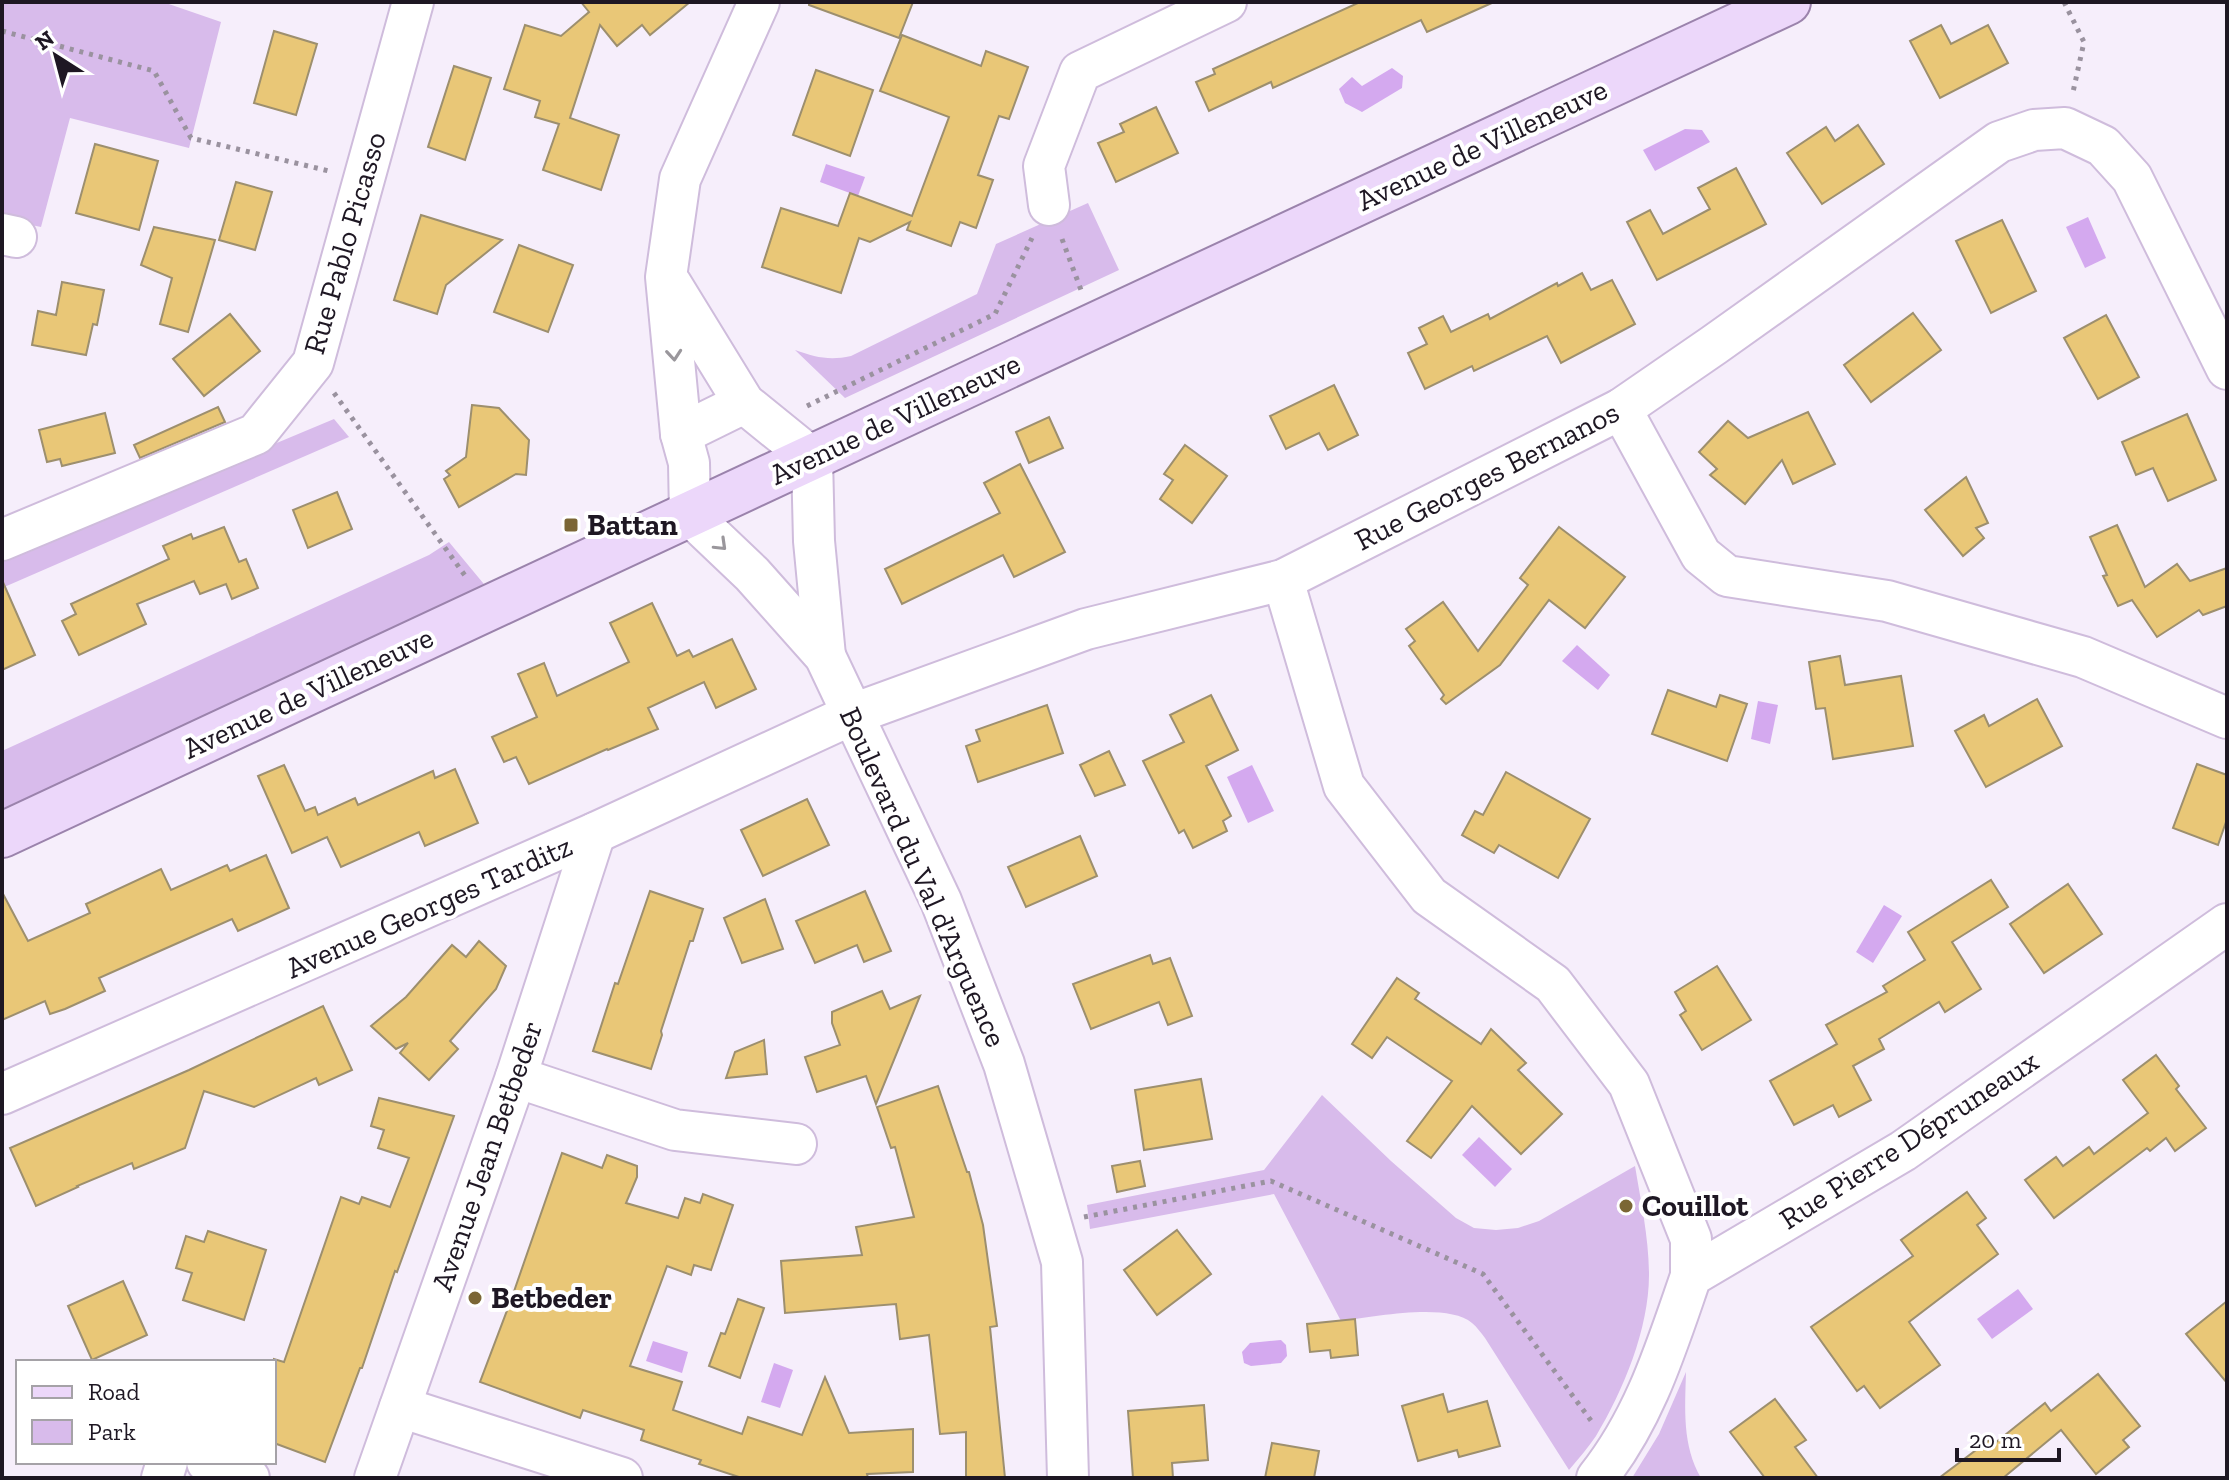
<svg xmlns="http://www.w3.org/2000/svg" width="2229" height="1480" font-family="'Zilla Slab',serif">
<style>
.green{fill:#d8bbeb}
.water{fill:#d4a9ef}
.building{fill:#e9c777;stroke:#9d8f6e;stroke-width:2}
.lines{fill:none;stroke-linecap:round;stroke-linejoin:round}
.minor-casing{stroke:#cfbcdc;stroke-width:44}
.major-casing{stroke:#9b83ac;stroke-width:48}
.path{stroke:#9a929f;stroke-width:5;stroke-dasharray:4 6;stroke-linecap:butt}
.minor{stroke:#fff;stroke-width:40}
.major{stroke:#ecd7fa;stroke-width:44}
.oneway{stroke:#9a979c}
.poi-dot{fill:#7b6635;stroke:#fff;stroke-width:3}
.labels{text-anchor:middle;stroke-width:8;stroke-linejoin:round;paint-order:stroke}
.street-label{font-size:30px;fill:#1e1723;stroke:#fff}
.poi-label{font-size:30px;font-weight:bold;fill:#1e1723;stroke:#fff;text-anchor:start}
</style>
<rect width="100%" height="100%" fill="#f6eefb"/>
<g class="green">
<polygon points="2,2 163,2 221,22 189,148 70,118 41,227 2,219"/>
<path d="M1088 203 1119 270 845 398 795 350C815 357 829 361 851 356L977 294 996 244Z"/>
<polygon points="334,419 349,437 2,588 2,558"/>
<polygon points="449,542 488,589 2,809 2,751 429,555"/>
<path d="M1322 1095 1391 1161 1456 1218 1474 1228 1496 1230 1518 1228 1539 1221 1635 1166C1641 1202 1649 1239 1649 1275 1649 1329 1623 1391 1596 1436 1588 1448 1578 1459 1569 1470L1485 1338C1481 1333 1477 1327 1472 1323 1447 1302 1374 1317 1341 1321L1274 1194 1090 1229 1087 1205 1264 1170Z"/>
<path d="M1686 1372C1685 1409 1682 1445 1701 1478H1632L1659 1434Z"/>
</g>
<g class="water">
<polygon points="1392,68 1403,76 1402,88 1362,112 1345,103 1339,89 1352,77 1362,86"/>
<polygon points="1685,129 1702,130 1710,142 1655,171 1643,150"/>
<polygon points="826,164 865,177 858,196 820,182"/>
<polygon points="2088,217 2106,258 2085,268 2066,227"/>
<polygon points="1577,645 1610,675 1598,690 1562,661"/>
<polygon points="1758,701 1778,705 1770,744 1751,739"/>
<polygon points="1252,765 1274,811 1248,823 1227,777"/>
<polygon points="1884,905 1902,916 1873,963 1856,952"/>
<polygon points="1479,1137 1512,1169 1495,1187 1462,1155"/>
<polygon points="2018,1289 2033,1309 1992,1339 1977,1319"/>
<polygon points="1281,1340 1286,1345 1287,1356 1281,1363 1251,1366 1244,1363 1242,1352 1250,1343"/>
<polygon points="653,1341 688,1352 682,1373 646,1361"/>
<polygon points="774,1363 793,1370 780,1408 761,1402"/>
</g>
<g class="building">
<polygon points="581,2 690,2 650,35 642,25 617,46 600,25 570,118 619,135 601,190 543,170 559,124 535,117 540,101 504,89 525,25 561,36 589,12"/>
<polygon points="809,2 913,2 899,38 809,5"/>
<polygon points="1360,2 1494,2 1427,32 1421,20 1273,88 1271,82 1209,111 1196,82 1215,74 1213,69"/>
<polygon points="1941,25 1951,44 1988,25 2008,63 1940,98 1910,41"/>
<polygon points="274,31 317,44 296,115 254,103"/>
<polygon points="902,35 981,66 986,51 1028,67 1009,119 999,116 978,175 993,180 976,228 960,222 951,246 907,230 910,222 870,242 859,238 841,293 762,267 781,208 838,226 850,193 912,216 949,117 880,91"/>
<polygon points="454,66 491,78 465,160 428,147"/>
<polygon points="816,70 873,90 850,156 793,135"/>
<polygon points="1156,107 1178,153 1116,182 1098,143 1124,132 1120,124"/>
<polygon points="1858,125 1884,164 1822,204 1787,153 1826,127 1835,141"/>
<polygon points="95,144 158,161 139,230 76,213"/>
<polygon points="1736,168 1766,224 1657,280 1627,222 1650,210 1663,234 1710,209 1698,188"/>
<polygon points="236,182 272,192 255,250 219,240"/>
<polygon points="421,215 502,240 446,285 437,314 394,300"/>
<polygon points="2002,220 2036,291 1991,313 1956,241"/>
<polygon points="154,227 215,240 188,332 160,324 172,278 141,265"/>
<polygon points="519,245 573,265 548,332 494,312"/>
<polygon points="1582,273 1591,290 1612,280 1635,324 1561,363 1547,336 1474,371 1472,366 1425,389 1408,353 1427,344 1419,328 1443,316 1451,332 1488,314 1490,319 1557,283 1558,286"/>
<polygon points="62,282 104,290 97,325 93,324 86,355 32,345 38,311 56,315"/>
<polygon points="1913,313 1941,350 1871,402 1844,365"/>
<polygon points="230,314 260,351 204,396 173,359"/>
<polygon points="2106,315 2139,377 2098,399 2064,338"/>
<polygon points="1334,385 1358,435 1328,450 1319,433 1286,449 1270,416"/>
<polygon points="472,405 499,408 529,440 526,475 516,474 459,507 444,479 450,475 446,471 466,457"/>
<polygon points="218,407 225,422 140,458 134,445"/>
<polygon points="1808,412 1835,464 1793,484 1782,460 1745,504 1710,475 1717,469 1699,452 1728,421 1748,438"/>
<polygon points="105,413 115,453 62,466 60,459 47,462 39,430"/>
<polygon points="2187,414 2216,480 2168,501 2153,468 2136,475 2122,442"/>
<polygon points="1049,417 1063,448 1029,463 1016,432"/>
<polygon points="1185,445 1227,476 1192,523 1160,499 1173,480 1164,474"/>
<polygon points="1020,464 1065,552 1014,577 1003,555 902,604 885,569 1000,513 984,483"/>
<polygon points="1966,477 1988,523 1976,528 1984,538 1963,556 1925,510"/>
<polygon points="337,492 352,529 308,548 293,510"/>
<polygon points="2117,525 2145,587 2177,564 2190,581 2227,568 2227,606 2203,615 2199,610 2157,637 2132,600 2118,606 2103,576 2107,575 2090,537"/>
<polygon points="224,527 239,562 246,559 258,588 232,599 226,584 200,594 194,581 137,604 146,624 79,655 62,621 76,614 71,604 169,559 163,546 191,534 193,539"/>
<polygon points="1559,527 1625,577 1585,628 1549,600 1500,665 1446,704 1441,699 1444,695 1409,646 1415,641 1406,629 1443,602 1478,651 1528,585 1520,578"/>
<polygon points="2,580 35,655 2,670"/>
<polygon points="652,603 677,656 689,650 693,657 732,639 756,689 716,708 704,682 648,708 658,729 608,750 607,749 529,784 516,757 504,762 492,737 537,717 518,674 544,663 557,696 629,662 610,623"/>
<polygon points="1840,656 1845,685 1901,676 1913,746 1833,759 1825,708 1816,709 1809,662"/>
<polygon points="1668,690 1716,707 1720,695 1747,704 1727,761 1652,734"/>
<polygon points="1211,695 1238,750 1206,766 1231,816 1223,821 1227,831 1193,848 1184,830 1179,833 1143,761 1184,742 1170,715"/>
<polygon points="2037,699 2062,746 1986,787 1955,731 1984,715 1989,726"/>
<polygon points="1047,705 1063,753 978,782 966,746 980,741 976,730"/>
<polygon points="1109,751 1125,785 1095,796 1080,765"/>
<polygon points="2197,764 2227,775 2227,819 2218,845 2173,828"/>
<polygon points="284,765 305,811 315,807 318,815 355,798 358,805 433,771 435,778 455,769 478,823 425,846 419,832 341,867 327,837 292,853 258,776"/>
<polygon points="1506,772 1590,819 1558,878 1499,845 1494,853 1462,835 1475,811 1483,815"/>
<polygon points="807,799 829,845 763,876 741,830"/>
<polygon points="1080,836 1097,876 1026,907 1008,867"/>
<polygon points="266,855 289,908 238,931 232,919 153,954 99,978 105,991 65,1009 50,1014 45,1001 2,1020 2,892 28,941 90,913 86,904 161,869 171,890 227,865 230,871"/>
<polygon points="1991,880 2008,907 1952,942 1981,989 1945,1012 1939,1002 1879,1039 1884,1049 1853,1066 1871,1100 1839,1117 1833,1105 1794,1125 1770,1081 1837,1044 1826,1025 1887,992 1883,986 1925,960 1908,932"/>
<polygon points="2068,884 2102,934 2044,973 2010,924"/>
<polygon points="650,891 703,909 693,941 690,941 661,1031 662,1035 651,1069 593,1051 615,983 618,984"/>
<polygon points="865,891 891,951 864,962 857,945 815,963 796,921"/>
<polygon points="765,899 783,949 742,963 724,918"/>
<polygon points="479,941 506,966 496,989 450,1041 458,1049 429,1080 400,1053 408,1043 396,1049 371,1026 406,997 452,945 466,957"/>
<polygon points="1150,955 1153,964 1170,958 1192,1016 1168,1025 1159,1002 1091,1029 1073,984"/>
<polygon points="1717,966 1751,1020 1702,1050 1680,1015 1686,1011 1675,992"/>
<polygon points="1397,978 1419,993 1415,999 1481,1044 1491,1029 1526,1063 1518,1070 1562,1114 1521,1154 1472,1106 1431,1158 1407,1141 1452,1081 1387,1037 1372,1058 1352,1044"/>
<polygon points="882,991 890,1009 920,996 876,1104 866,1076 817,1092 805,1057 840,1045 832,1023 832,1012"/>
<polygon points="323,1006 352,1070 319,1085 316,1078 254,1107 204,1091 185,1148 134,1169 132,1163 77,1186 78,1187 36,1206 10,1148 189,1070"/>
<polygon points="764,1040 767,1074 726,1078 735,1052"/>
<polygon points="2156,1055 2179,1086 2176,1089 2206,1128 2175,1151 2166,1138 2150,1151 2147,1148 2054,1218 2025,1180 2056,1157 2063,1166 2089,1147 2094,1154 2148,1113 2123,1080"/>
<polygon points="1201,1079 1212,1139 1144,1150 1135,1090"/>
<polygon points="938,1086 967,1172 969,1172 983,1225 997,1326 990,1327 1005,1478 966,1478 966,1432 940,1434 929,1335 900,1339 896,1304 785,1313 781,1261 862,1255 856,1227 914,1217 895,1147 891,1148 877,1107"/>
<polygon points="379,1098 454,1116 397,1272 395,1271 362,1368 360,1368 325,1462 274,1443 274,1359 284,1362 341,1197 359,1204 362,1197 390,1207 409,1158 378,1148 384,1130 371,1126"/>
<polygon points="562,1153 602,1168 607,1155 637,1166 637,1177 626,1203 678,1218 685,1198 700,1203 703,1194 733,1205 711,1270 694,1265 691,1275 667,1266 630,1366 682,1382 673,1410 742,1434 748,1417 802,1435 825,1377 849,1433 913,1429 913,1472 867,1474 868,1478 742,1478 699,1464 701,1460 641,1440 644,1430 583,1410 580,1418 480,1382 511,1300"/>
<polygon points="1140,1161 1145,1186 1117,1192 1112,1166"/>
<polygon points="1967,1192 1986,1218 1977,1225 1998,1254 1909,1322 1940,1365 1880,1408 1864,1386 1857,1391 1811,1327 1913,1256 1901,1240"/>
<polygon points="1177,1230 1211,1274 1157,1315 1124,1270"/>
<polygon points="208,1231 266,1250 244,1320 183,1300 192,1273 176,1268 186,1236 204,1242"/>
<polygon points="123,1281 147,1335 92,1360 68,1306"/>
<polygon points="738,1299 764,1308 740,1378 709,1366 721,1333 725,1334"/>
<polygon points="2227,1301 2227,1383 2186,1334"/>
<polygon points="1355,1319 1358,1355 1331,1358 1330,1350 1310,1352 1307,1324"/>
<polygon points="2098,1374 2140,1426 2123,1440 2129,1447 2096,1474 2061,1430 2003,1478 1939,1478 1992,1438 1995,1443 2045,1403 2051,1411"/>
<polygon points="1443,1394 1448,1412 1487,1401 1500,1446 1459,1457 1457,1450 1418,1461 1402,1406"/>
<polygon points="1775,1399 1806,1440 1795,1447 1818,1478 1765,1478 1730,1432"/>
<polygon points="1204,1405 1208,1460 1172,1463 1173,1478 1133,1478 1128,1411"/>
<polygon points="1272,1443 1319,1451 1314,1478 1265,1478"/>
</g>
<g class="lines">
<defs>
<g id="minor">
<polyline points="759,2 680,179 666,277 681,434 689,463 690,515 752,574 825,656 941,901 1004,1064 1062,1262 1068,1478"/>
<polyline points="1049,205 1044,166 1080,72 1226,2"/>
<polyline points="2,234 16,237"/>
<polyline points="671,284 744,403 812,458 814,541 825,656"/>
<polyline points="1621,409 1701,555 1727,576 1887,601 2083,657 2227,718"/>
<polyline points="681,434 744,403"/>
<polyline points="2,540 256,434 313,363 413,2"/>
<polyline points="1283,580 1344,786 1429,896 1553,984 1629,1084 1691,1239 1691,1276"/>
<polyline points="516,1077 675,1130 796,1144"/>
<polyline points="2,1094 595,833 853,714 1086,629 1283,580 1621,409 1714,345 1999,142 2034,130 2065,128 2103,146 2132,178 2227,369"/>
<polyline points="400,1407 622,1478"/>
<polyline points="207,1462 249,1478"/>
<polyline points="162,1478 167,1462"/>
<polyline points="375,1478 516,1077 595,833"/>
<path d="M1597 1478C1645 1418 1666 1348 1691 1276L1903 1151 2227 924"/>
</g>
<polyline id="major" points="2,835 1788,2"/>
</defs>
<use href="#minor" class="minor-casing"/>
<use href="#major" class="major-casing"/>
<g class="path">
<polyline points="2064,2 2084,42 2073,92"/>
<polyline points="2,31 154,71 191,138 329,171"/>
<polyline points="1062,239 1081,290"/>
<polyline points="334,393 466,577"/>
<polyline points="807,406 995,314 1032,238"/>
<polyline points="1084,1217 1271,1181 1483,1274 1592,1422"/>
</g>
<use href="#minor" class="minor"/>
<use href="#major" class="major"/>
</g>
<defs><path id="oneway-chevron" d="M-2-3.5L2.5 0L-2 3.5" fill="none" stroke-width="1.6" stroke-linecap="round" stroke-linejoin="round" transform="scale(2)"/></defs>
<g class="oneway">
<use href="#oneway-chevron" transform="translate(674 355) rotate(85)"/>
<use href="#oneway-chevron" transform="translate(721 545) rotate(44)"/>
</g>
<g class="poi-dot">
<rect x="563" y="517" width="16" height="16" rx="4"/>
<circle cx="1626" cy="1206" r="8"/>
<circle cx="475" cy="1298" r="8"/>
</g>
<g class="labels">
<g class="street-label">
<text transform="translate(1482 145) rotate(-25)" y="10">Avenue de Villeneuve</text>
<text transform="translate(345 243) rotate(-74)" y="10">Rue Pablo Picasso</text>
<text transform="translate(895 419) rotate(-25)" y="10">Avenue de Villeneuve</text>
<text transform="translate(1487 476) rotate(-27)" y="10">Rue Georges Bernanos</text>
<text transform="translate(308 693) rotate(-25)" y="10">Avenue de Villeneuve</text>
<text transform="translate(923 877) rotate(66)" y="10">Boulevard du Val d'Arguence</text>
<text transform="translate(429 907) rotate(-24)" y="10">Avenue Georges Tarditz</text>
<text transform="translate(1909 1140) rotate(-33)" y="10">Rue Pierre Dépruneaux</text>
<text transform="translate(487 1156) rotate(-71)" y="10">Avenue Jean Betbeder</text>
</g>
<g class="poi-label">
<text x="587" y="535">Battan</text>
<text x="1642" y="1216">Couillot</text>
<text x="491" y="1308">Betbeder</text>
</g>
</g>
<rect width="2229" height="1480" fill="none" stroke="#1e1723" stroke-width="8"/>
<rect x="16" y="1360" width="260" height="104" fill="#ffffff" stroke="#a5a2a7" stroke-width="2"/>
<rect x="32" y="1386" width="40" height="12" fill="#ecd7fa" stroke="#a5a2a7" stroke-width="2"/>
<text x="88" y="1400" font-size="24" fill="#1e1723">Road</text>
<rect x="32" y="1420" width="40" height="24" fill="#d8bbeb" stroke="#a5a2a7" stroke-width="2"/>
<text x="88" y="1440" font-size="24" fill="#1e1723">Park</text>
<g transform="translate(56 56) rotate(324)" stroke="#ffffff" stroke-width="6" paint-order="stroke">
<path d="M0-6L14 30L0 20L-14 30Z" fill="#1e1723"/>
<text y="-12" font-size="22" font-weight="bold" text-anchor="middle" fill="#1e1723">N</text>
</g>
<path d="M1957 1448v12h102v-12" fill="none" stroke="#1e1723" stroke-width="4"/>
<text x="1969" y="1448" font-size="24" fill="#1e1723" stroke="#ffffff" stroke-width="6" paint-order="stroke">20 m</text>
</svg>
